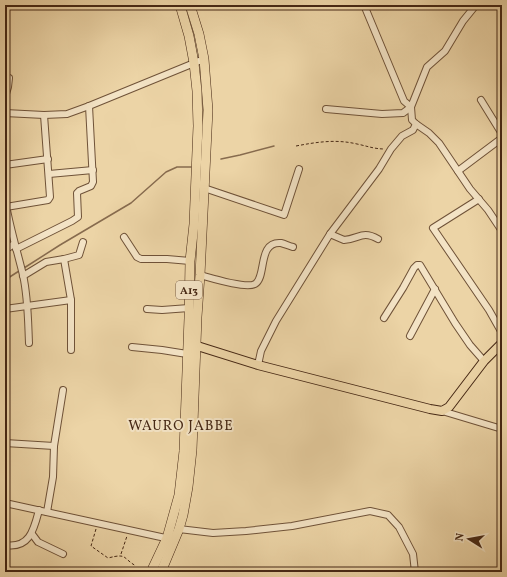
<svg xmlns="http://www.w3.org/2000/svg" width="507" height="577" font-family="Vollkorn,serif">
<style>
.lines{fill:none;stroke-linecap:round;stroke-linejoin:round}
.stream{stroke:#876b4e;stroke-width:1.5}
.minor-casing{stroke:#6f5238;stroke-width:8}
.major-casing{stroke:#452714;stroke-width:10}
.highway-casing{stroke:#452714;stroke-width:10}
.path{stroke:#452714;stroke-width:1;stroke-dasharray:3 2;stroke-linecap:butt}
.minor{stroke:#f3e3c5;stroke-width:6}
.major{stroke:#ecd4a6;stroke-width:8}
.highway{stroke:#ecd4a6;stroke-width:9}
.labels{text-anchor:middle;stroke-width:4;stroke-linejoin:round;paint-order:stroke}
.shield{fill:#f3e3c5;stroke:#795f49;stroke-width:1}
.shield-label{font-size:11px;font-weight:bold;fill:#452714}
.quarter-label{font-size:14px;letter-spacing:1px;fill:#452714;stroke:#f3e3c5}
</style>
<rect width="100%" height="100%" fill="#ecd4a6"/>
<filter id="stains"><feTurbulence type="fractalNoise" baseFrequency=".005" numOctaves="4"/><feColorMatrix values="0 0 0 0 .2 0 0 0 0 .09 0 0 0 0 .02 0 0 0 .5 -.17"/></filter>
<radialGradient id="worn" r=".72"><stop offset=".6" stop-color="#630" stop-opacity="0"/><stop offset="1" stop-color="#630" stop-opacity=".3"/></radialGradient>
<g class="lines">
<g class="stream">
<polyline points="221,159 240,155 274,146"/>
<polyline points="24,268 60,245 131,203 166,172 177,167 191,167"/>
<polyline points="5,280 19,271"/>
</g>
<defs>
<g id="minor">
<polyline points="364,5 404,101 411,107 412,120 416,124 429,133 439,143 470,189 488,210 502,231"/>
<polyline points="5,97 8,87 9,78"/>
<polyline points="481,100 502,134"/>
<polyline points="326,109 382,114 403,113 411,107 427,67 445,51 463,21 476,5"/>
<polyline points="5,113 44,115 67,114 89,106 204,59"/>
<polyline points="5,165 48,159"/>
<polyline points="458,171 502,138"/>
<polyline points="49,174 93,170"/>
<polyline points="204,188 284,215 299,169"/>
<path d="M5 199C9 225 17 250 23 275 28 297 28 320 29 343"/>
<polyline points="479,199 433,228 489,310 502,333"/>
<polyline points="6,207 48,200 50,197 44,115"/>
<path d="M330 234 344 240C359 239 362 230 378 239"/>
<polyline points="124,237 137,257 141,259 167,259 190,261"/>
<polyline points="16,249 72,221 78,217 77,193 79,191 91,186 93,182 89,106"/>
<polyline points="5,250 14,244"/>
<polyline points="64,259 71,300 71,350"/>
<path d="M200 275C211 278 246 289 255 284 267 277 257 241 281 243 285 244 289 246 293 247"/>
<polyline points="23,276 46,262 64,259 79,255 83,242"/>
<polyline points="5,309 71,300"/>
<polyline points="147,309 162,310 189,308"/>
<polyline points="384,318 403,288 414,268 417,265 420,265 455,323 470,345 484,361"/>
<polyline points="410,336 435,289"/>
<polyline points="132,347 162,350 187,354"/>
<polyline points="258,365 261,351 276,321 330,234 379,169 391,149 402,136 413,130 416,124"/>
<polyline points="442,411 502,429"/>
<polyline points="5,443 54,446"/>
<polyline points="5,503 170,539"/>
<polyline points="47,512 53,477 54,446 63,390"/>
<polyline points="179,529 213,533 246,531 292,526 370,511 388,515 399,527 413,554 415,572"/>
<polyline points="32,534 38,542 63,554"/>
<path d="M5 545C30 549 34 529 39 510"/>
</g>
<polyline id="major" points="191,344 258,365 430,409 442,411 449,407 484,361 502,343"/>
<g id="highway">
<polyline points="151,572 167,538 179,495 184,451 189,318 190,261 194,224 198,126 197,91 194,63 189,36 180,5"/>
<polyline points="161,572 179,529 183,515 188,487 192,450 197,317 200,275 208,110 204,59 199,34 190,5"/>
</g>
</defs>
<use href="#minor" class="minor-casing"/>
<use href="#major" class="major-casing"/>
<use href="#highway" class="highway-casing"/>
<g class="path">
<path d="M296 146C317 142 336 139 357 144 367 146 374 149 385 149"/>
<path d="M96 529 91 546 108 558C128 553 122 558 136 566"/>
<polyline points="121,554 127,536"/>
</g>
<use href="#minor" class="minor"/>
<use href="#major" class="major"/>
<use href="#highway" class="highway"/>
</g>
<g class="labels">
<rect class="shield" x="176" y="281" width="26" height="18" rx="3"/>
<g class="shield-label">
<text x="189" y="294">A13</text>
</g>
<g class="quarter-label">
<text x="181" y="430">WAURO JABBE</text>
</g>
</g>
<rect width="507" height="577" fill="none" stroke="#ecd4a6" stroke-width="20"/>
<rect x="6" y="6" width="495" height="565" fill="none" stroke="#452714" stroke-width="2"/>
<rect x="10" y="10" width="487" height="557" fill="none" stroke="#452714"/>
<g transform="translate(469 539) rotate(281)" stroke="#f3e3c5" stroke-width="3" paint-order="stroke">
<path d="M0-3L7 15L0 10L-7 15Z" fill="#452714"/>
<text y="-6" font-size="11" font-weight="bold" text-anchor="middle" fill="#452714">N</text>
</g>
<rect width="100%" height="100%" filter="url(#stains)"/>
<rect width="100%" height="100%" fill="url(#worn)"/>
</svg>
